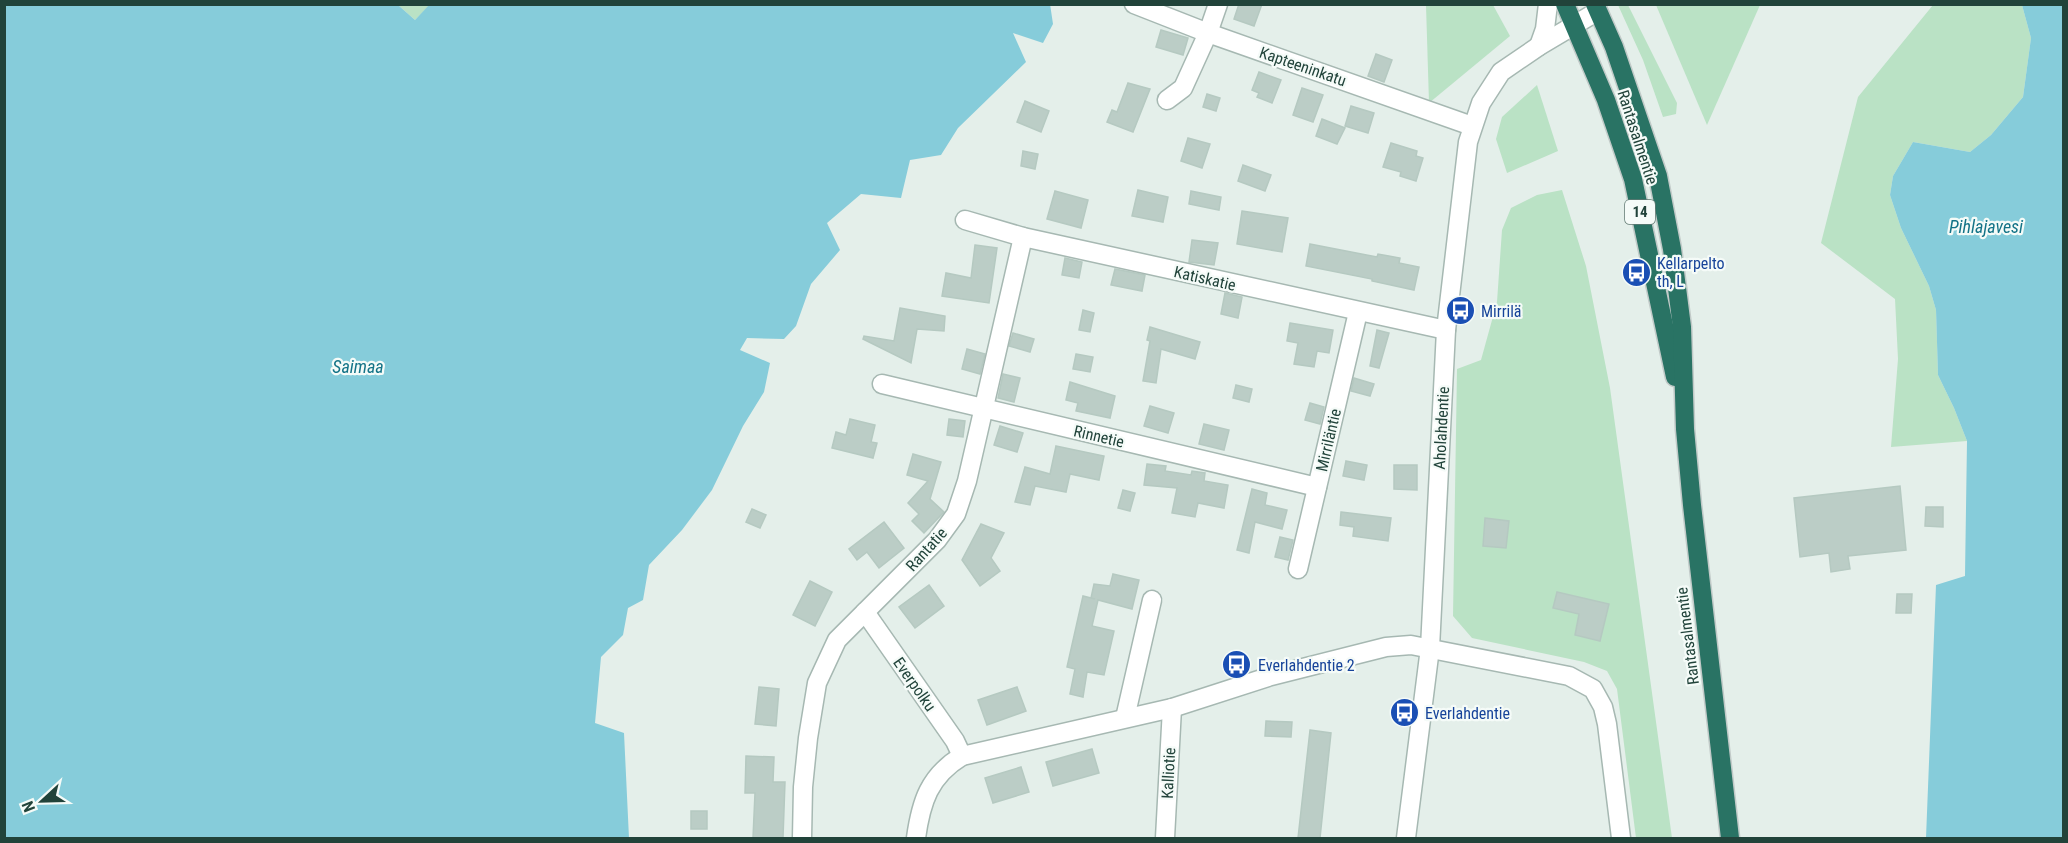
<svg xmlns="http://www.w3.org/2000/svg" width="2068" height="843" font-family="'Roboto Condensed',sans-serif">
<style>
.green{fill:#bae2c5}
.water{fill:#86ccda}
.building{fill:#bbcdc6;stroke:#b5c9c1;stroke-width:1.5}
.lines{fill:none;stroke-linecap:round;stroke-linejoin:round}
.minor-casing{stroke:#a6b8b2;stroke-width:21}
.highway-casing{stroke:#c1cac8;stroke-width:21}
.minor{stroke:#fff;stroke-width:18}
.highway{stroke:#297364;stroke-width:18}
.labels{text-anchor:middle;stroke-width:4.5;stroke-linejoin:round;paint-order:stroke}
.shield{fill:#f5fbf8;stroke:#617a73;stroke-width:1.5}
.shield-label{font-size:15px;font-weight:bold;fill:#21433a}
.street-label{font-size:16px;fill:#21433a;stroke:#f5fbf8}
.transit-label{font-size:16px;fill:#164399;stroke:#f5fbf8;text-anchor:start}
.water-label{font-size:18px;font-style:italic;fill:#137387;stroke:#f5fbf8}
</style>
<rect width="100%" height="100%" fill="#e4efea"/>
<g class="green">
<polygon points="398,5 430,5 415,20"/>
<polygon points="1426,5 1493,5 1510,36 1429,103"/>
<polygon points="1618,5 1628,5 1677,103 1676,114 1663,117 1643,60"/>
<polygon points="1656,5 1760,5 1707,125"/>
<polygon points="1933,5 2022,5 2031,38 2023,97 1991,135 1970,152 1913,142 1893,176 1890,195 1901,228 1929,286 1936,310 1938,375 1954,408 1967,441 1891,447 1898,359 1895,299 1821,243 1858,97"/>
<polygon points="1537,85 1558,151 1507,173 1496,139 1502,117"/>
<polygon points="1562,190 1586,266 1610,388 1672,838 1636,838 1617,689 1607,671 1584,662 1472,638 1453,616 1457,369 1481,360 1497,302 1502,230 1511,208 1537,195"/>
</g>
<g class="water">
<polygon points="398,5 415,20 430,4 1050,4 1053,24 1043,43 1013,33 1026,62 958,128 941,155 910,160 901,198 861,194 827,223 840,250 811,284 796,326 784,339 747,338 740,350 770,363 764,392 743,426 712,490 682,530 649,565 643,600 628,608 623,635 601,657 595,723 624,733 629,838 5,838 5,5"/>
<polygon points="2022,5 2063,5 2063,838 1926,838 1936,585 1965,576 1967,441 1954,408 1938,375 1936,310 1929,286 1901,228 1890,195 1893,176 1913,142 1970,152 1991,135 2023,97 2031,38"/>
</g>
<g class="building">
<polygon points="1239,4 1262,4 1254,26 1234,19"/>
<polygon points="1161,30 1188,38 1183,55 1156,47"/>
<polygon points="1376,54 1392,60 1384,82 1368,76"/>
<polygon points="1259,72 1281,80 1272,103 1257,97 1259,93 1252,90"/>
<polygon points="1128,83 1150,89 1133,132 1107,122 1112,110 1117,112"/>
<polygon points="1302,88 1323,95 1313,122 1293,115"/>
<polygon points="1207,94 1220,98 1216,111 1203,107"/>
<polygon points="1025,101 1049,111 1041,132 1017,122"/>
<polygon points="1351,106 1374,113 1368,133 1345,126"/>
<polygon points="1322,119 1345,128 1337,144 1316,136"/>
<polygon points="1188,138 1210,144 1202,168 1181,161"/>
<polygon points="1391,143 1417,151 1416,156 1423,158 1416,181 1400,176 1401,172 1383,167"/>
<polygon points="1023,151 1038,154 1035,169 1021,166"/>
<polygon points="1243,165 1271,175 1265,191 1238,181"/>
<polygon points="1138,190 1168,197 1163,222 1132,216"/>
<polygon points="1055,191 1088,200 1081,228 1047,219"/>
<polygon points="1191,191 1221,197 1219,210 1189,204"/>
<polygon points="1242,211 1288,218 1282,252 1237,244"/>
<polygon points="1192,240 1218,243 1214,265 1189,262"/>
<polygon points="1310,244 1377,257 1378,254 1400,258 1399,263 1419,267 1414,290 1372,281 1372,279 1306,266"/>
<polygon points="975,245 997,248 989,303 942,296 946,273 971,278"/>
<polygon points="1065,258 1082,262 1079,278 1062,275"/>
<polygon points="1115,269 1145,275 1142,291 1111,285"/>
<polygon points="1225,293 1242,297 1238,318 1221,314"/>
<polygon points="900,308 945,316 944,331 917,329 911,363 863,339 864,336 894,341"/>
<polygon points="1083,310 1094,313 1090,332 1079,330"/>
<polygon points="1290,323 1333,330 1329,353 1317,351 1314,367 1294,364 1298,343 1287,341"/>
<polygon points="1150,327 1200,342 1195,359 1161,349 1156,383 1143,381 1150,341 1147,340"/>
<polygon points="1377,330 1389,333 1379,368 1370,366"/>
<polygon points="1013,333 1034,339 1030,352 1009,346"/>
<polygon points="967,349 985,354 980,374 962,369"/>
<polygon points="1076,354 1093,357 1090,372 1073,369"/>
<polygon points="1003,374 1020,378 1014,402 998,398"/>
<polygon points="1354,378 1374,384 1370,396 1351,391"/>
<polygon points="1070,382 1115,396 1110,418 1076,411 1078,403 1066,400"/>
<polygon points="1236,385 1252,389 1249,402 1233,398"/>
<polygon points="1310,403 1324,407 1320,424 1305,420"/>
<polygon points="1150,406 1174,413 1168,433 1144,426"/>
<polygon points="850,419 875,425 871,442 877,443 873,458 832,448 836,432 846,435"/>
<polygon points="949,419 965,421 963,437 947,435"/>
<polygon points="1204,424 1229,430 1224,450 1199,444"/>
<polygon points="1000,426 1023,433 1017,452 994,445"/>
<polygon points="1056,446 1104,456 1099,480 1070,474 1066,492 1035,486 1030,505 1015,502 1025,467 1050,474"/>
<polygon points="913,454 941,462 930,499 944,512 924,533 912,521 919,514 908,503 928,481 907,475"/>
<polygon points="1346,461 1367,465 1364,480 1343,476"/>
<polygon points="1147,464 1166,466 1165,471 1191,475 1192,471 1205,473 1204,481 1228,485 1224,508 1198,503 1195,517 1172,513 1177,488 1144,485"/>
<polygon points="1394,465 1417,465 1417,490 1394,489"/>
<polygon points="1900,486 1906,550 1848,556 1850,569 1831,572 1829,553 1800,557 1794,498"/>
<polygon points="1252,489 1267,493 1265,505 1287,510 1282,529 1255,522 1249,553 1237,550"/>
<polygon points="1123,490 1135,493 1130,511 1118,508"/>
<polygon points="1926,507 1943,507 1943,527 1925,526"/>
<polygon points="752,509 766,515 760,528 746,522"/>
<polygon points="1341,512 1391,518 1388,541 1353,536 1354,527 1340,525"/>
<polygon points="1485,518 1509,521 1506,548 1483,546"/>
<polygon points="884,522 904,548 879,568 867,552 857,560 849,549"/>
<polygon points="981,524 1004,533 991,558 1000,571 980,586 962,560"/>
<polygon points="1280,537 1293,540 1288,560 1275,557"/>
<polygon points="1113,574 1139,580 1132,609 1098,600 1092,626 1114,631 1104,675 1087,672 1083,697 1070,694 1075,669 1067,667 1083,596 1095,599 1091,598 1094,584 1110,586"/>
<polygon points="810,581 832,592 815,626 793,615"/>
<polygon points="929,585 944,606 915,628 899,607"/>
<polygon points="1557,592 1609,604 1600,641 1575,635 1579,614 1553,608"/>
<polygon points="1897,594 1912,594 1911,613 1896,613"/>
<polygon points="759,687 779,689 776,726 755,724"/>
<polygon points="1017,687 1026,711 987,725 978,700"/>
<polygon points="1266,721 1292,722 1291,737 1265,736"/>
<polygon points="1310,730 1331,733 1320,838 1298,838"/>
<polygon points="1092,749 1099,773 1053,786 1046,762"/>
<polygon points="746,756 774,757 773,782 785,782 783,838 753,838 755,793 745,793"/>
<polygon points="1021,767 1029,792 993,803 985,778"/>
<rect x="691" y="811" width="16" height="18"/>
</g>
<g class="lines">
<defs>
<g id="minor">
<polyline points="1134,4 1208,33 1472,126"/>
<polyline points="1539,46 1545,29 1548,4"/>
<polyline points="1167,100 1183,88 1208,33 1218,4"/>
<polyline points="965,220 1023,237 1446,330"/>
<polyline points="882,384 1317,487"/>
<polyline points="1298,569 1358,312"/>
<polyline points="865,612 955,741 962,756"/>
<polyline points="1125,718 1152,600"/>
<polyline points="802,838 803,787 808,738 817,683 837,640 937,540 956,514 967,481 1023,237"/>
<path d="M916 838C921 802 929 776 962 756L1172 708 1271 676 1386 647 1411 645 1569 676 1593 689 1603 707 1607 724 1621 838"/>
<polyline points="1165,838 1172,708"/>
<polyline points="1406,838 1430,648 1446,330 1468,142 1481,103 1501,72 1539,46 1598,11"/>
</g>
<g id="highway">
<polyline points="1565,4 1606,100 1633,179 1675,377"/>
<polyline points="1595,4 1614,47 1658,176 1672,249 1682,327 1685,429 1692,505 1730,838"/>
</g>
</defs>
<use href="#minor" class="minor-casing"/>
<use href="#highway" class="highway-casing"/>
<use href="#minor" class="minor"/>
<use href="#highway" class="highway"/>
</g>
<defs>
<symbol id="bus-disc" viewBox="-11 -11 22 22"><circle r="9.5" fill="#1a4fb4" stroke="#f5fbf8"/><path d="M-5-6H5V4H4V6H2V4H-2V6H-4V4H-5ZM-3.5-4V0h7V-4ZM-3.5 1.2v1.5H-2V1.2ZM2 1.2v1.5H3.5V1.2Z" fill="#fff"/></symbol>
</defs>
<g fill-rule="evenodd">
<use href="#bus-disc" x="1620" y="256" width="33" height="33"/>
<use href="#bus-disc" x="1444" y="294" width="33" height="33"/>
<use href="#bus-disc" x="1220" y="648" width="33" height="33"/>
<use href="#bus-disc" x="1388" y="696" width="33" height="33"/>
</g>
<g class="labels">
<rect class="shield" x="1625" y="200" width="30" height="24" rx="4.5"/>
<g class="shield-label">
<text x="1640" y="217">14</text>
</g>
<g class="street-label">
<text transform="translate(1303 66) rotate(19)" y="6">Kapteeninkatu</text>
<text transform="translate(1638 137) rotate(72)" y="6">Rantasalmentie</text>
<text transform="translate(1205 278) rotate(13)" y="6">Katiskatie</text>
<text transform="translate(1441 428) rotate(-87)" y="6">Aholahdentie</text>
<text transform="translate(1099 436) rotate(13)" y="6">Rinnetie</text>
<text transform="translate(1328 440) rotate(-77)" y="6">Mirriläntie</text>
<text transform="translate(926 549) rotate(-48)" y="6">Rantatie</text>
<text transform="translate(1687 636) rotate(-97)" y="6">Rantasalmentie</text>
<text transform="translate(915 684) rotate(55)" y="6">Everpolku</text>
<text transform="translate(1168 773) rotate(-87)" y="6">Kalliotie</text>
</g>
<g class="transit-label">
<text x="1657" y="269">Kellarpelto<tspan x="1657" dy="18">th, L</tspan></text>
<text x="1481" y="317">Mirrilä</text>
<text x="1258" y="671">Everlahdentie 2</text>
<text x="1425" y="719">Everlahdentie</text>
</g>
<g class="water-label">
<text x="1986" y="233">Pihlajavesi</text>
<text x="358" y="373">Saimaa</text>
</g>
</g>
<rect width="2068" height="843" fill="none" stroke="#21433a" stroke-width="12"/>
<g transform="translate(42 801) rotate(248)" stroke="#f5fbf8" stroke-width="4.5" paint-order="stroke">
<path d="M0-4.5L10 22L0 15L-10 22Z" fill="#21433a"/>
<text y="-9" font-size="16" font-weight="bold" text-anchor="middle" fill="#21433a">N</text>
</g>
</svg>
